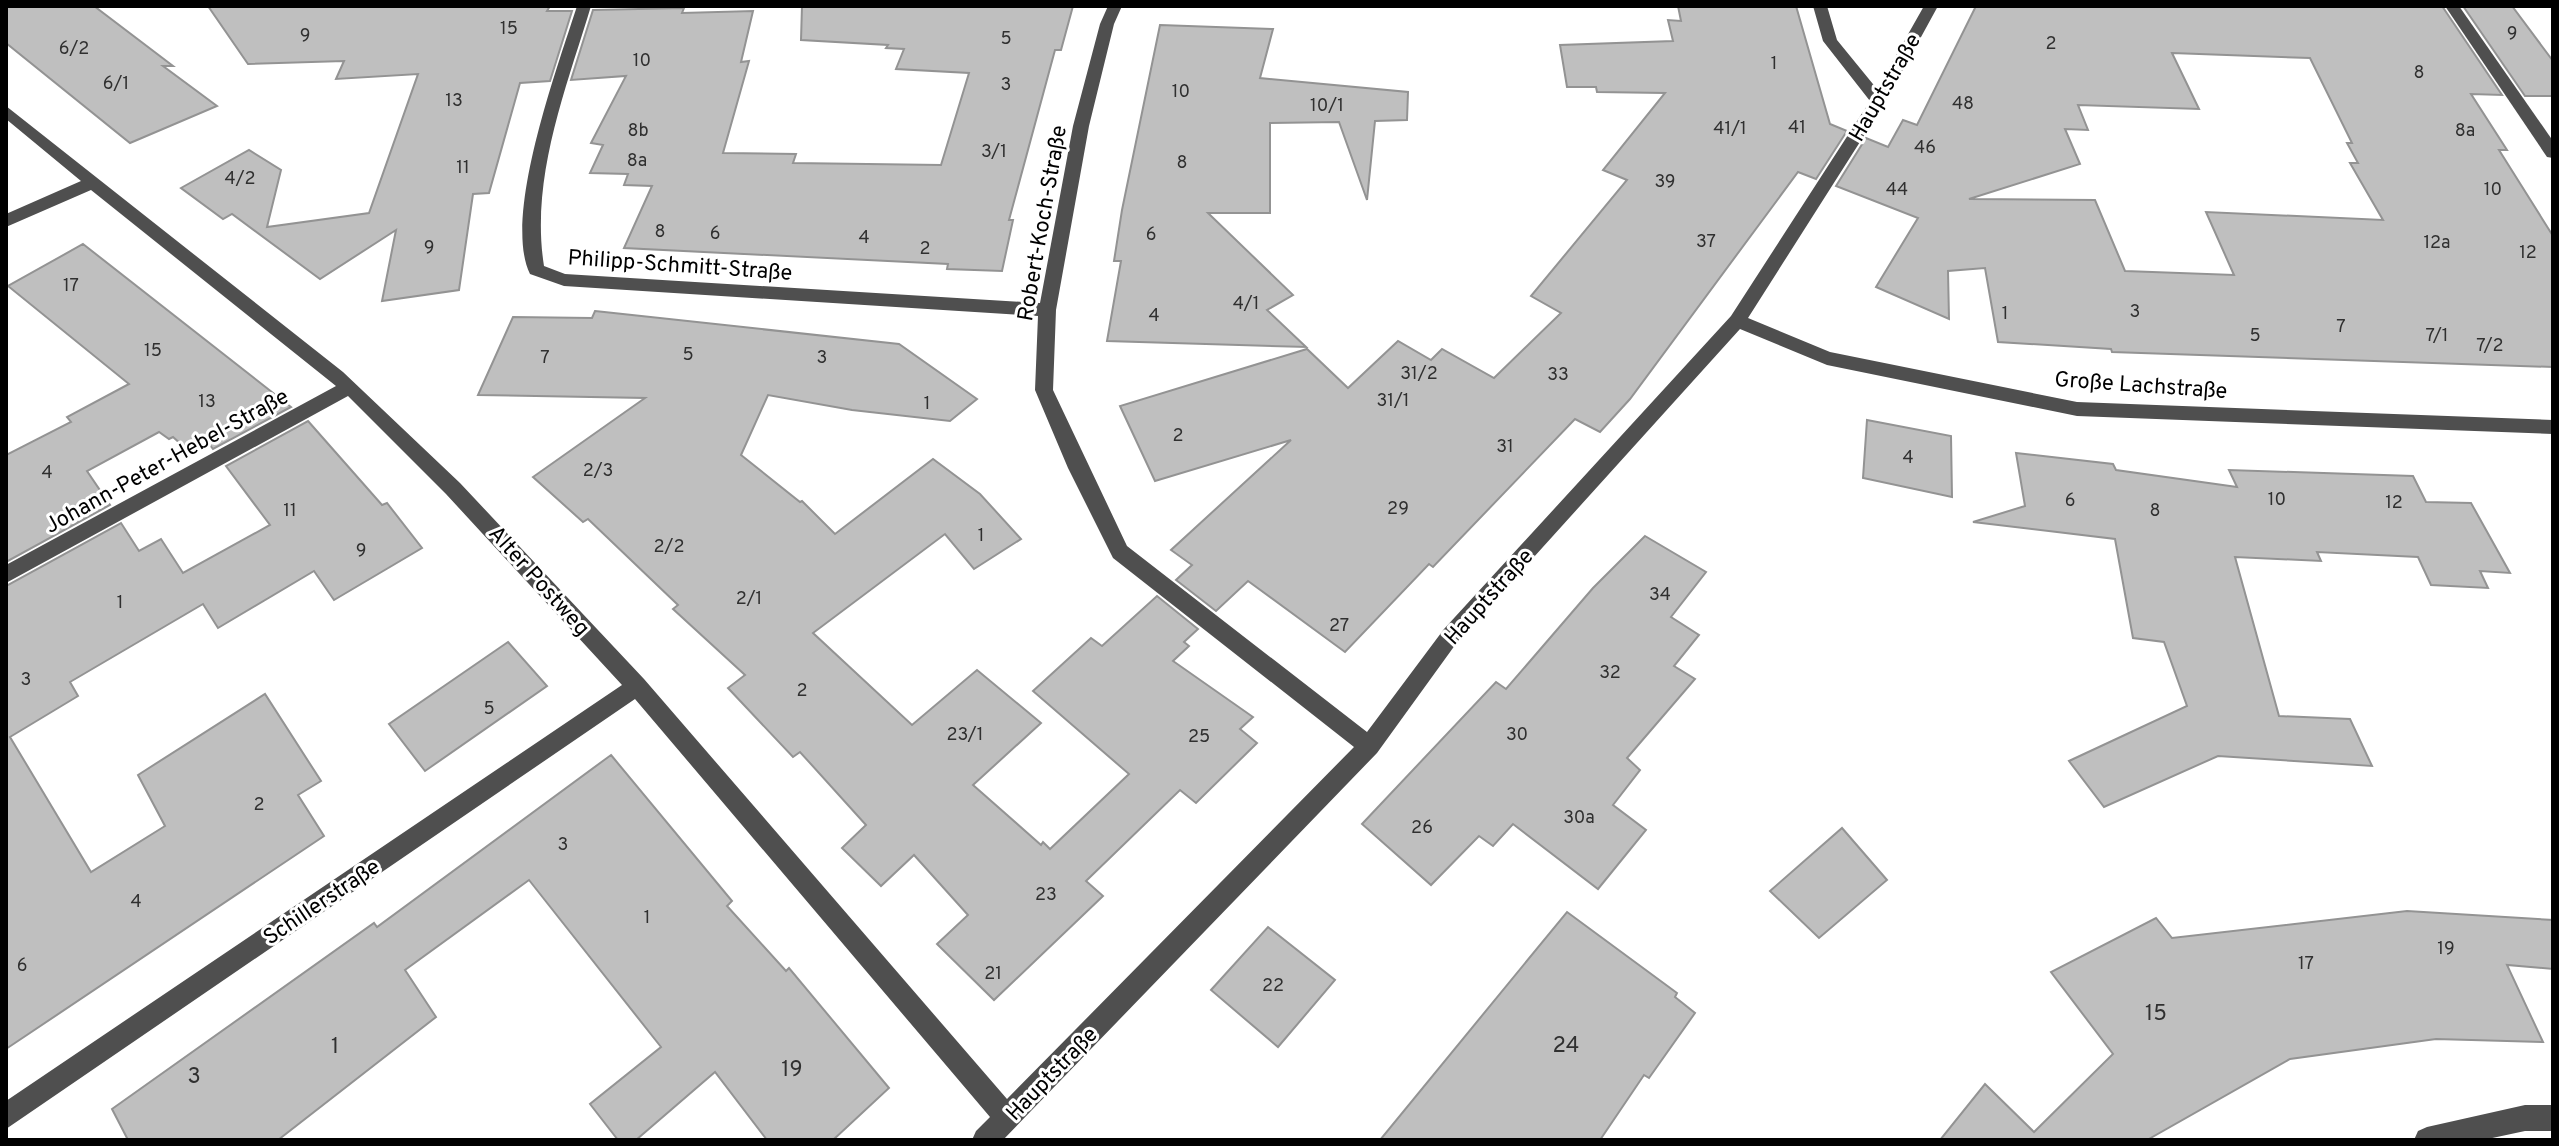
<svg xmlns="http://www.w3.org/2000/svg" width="2559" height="1146" font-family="Overpass,sans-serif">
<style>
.building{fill:#bfbfbf;stroke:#939393;stroke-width:2;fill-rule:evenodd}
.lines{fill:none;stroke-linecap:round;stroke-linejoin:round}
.minor{fill:#4f4f4f;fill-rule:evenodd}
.labels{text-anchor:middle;stroke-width:6;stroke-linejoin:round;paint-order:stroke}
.number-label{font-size:18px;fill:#303030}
.street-label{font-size:22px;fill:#000;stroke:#fff}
.near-number-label{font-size:22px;fill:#303030}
</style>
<rect width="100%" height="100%" fill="#fff"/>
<g class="building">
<polygon points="6,6 94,6 173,66 163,66 217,106 130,143 6,43"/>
<polygon points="208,6 550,6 547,11 572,11 550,81 520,83 489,193 473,194 459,290 382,301 396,230 320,279 232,214 223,219 181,188 249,150 281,170 267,227 369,213 418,74 336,79 344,61 248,64"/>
<polygon points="802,6 1073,6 1061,50 1055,50 1009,220 1013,220 1002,271 947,269 948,264 624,248 652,186 624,185 628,174 590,173 603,145 591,143 626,76 571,80 593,10 684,8 682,13 753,11 741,62 749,61 723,153 796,154 793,163 941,165 969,73 896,69 904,49 886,48 888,45 801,40"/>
<polygon points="1678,6 1796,6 1830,124 1847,131 1816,179 1798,172 1630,399 1600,432 1575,419 1433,567 1429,564 1345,652 1248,581 1216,611 1176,580 1192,565 1171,550 1291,440 1155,481 1120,406 1307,349 1348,388 1398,341 1431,360 1442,349 1494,378 1561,313 1531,296 1627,180 1603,170 1665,93 1597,92 1596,87 1567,87 1560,45 1673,41 1668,20 1681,21"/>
<path d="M1976 6H2442L2502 95 2471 94 2507 150H2499L2553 236V367L2112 352 2111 349 1998 342 1985 268 1948 271 1949 319 1876 287 1918 218 1836 186 1866 138 1888 147 1903 120 1917 125ZM2172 53 2310 58 2352 143H2347L2358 163H2350L2383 220 2206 212 2234 275 2125 271 2095 200 1969 199 2080 164 2065 129 2088 130 2078 105 2199 109Z"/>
<polygon points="2463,6 2512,6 2553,61 2553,96 2525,96"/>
<polygon points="1160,25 1273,29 1260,78 1408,92 1407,120 1375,121 1367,200 1339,122 1270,123 1270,213 1208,213 1293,295 1267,310 1306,347 1107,341 1121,261 1114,261 1122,210"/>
<polygon points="83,244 291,407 213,449 203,436 183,446 173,437 169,439 159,432 87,471 110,505 6,562 6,455 71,422 67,417 129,384 8,286"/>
<polygon points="595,311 899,344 977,399 950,421 852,410 768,395 741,455 800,502 802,501 835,534 933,459 980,494 1021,539 974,569 945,534 813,633 912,725 977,670 1041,723 973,785 1041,845 1043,842 1050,849 1129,774 1033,691 1091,638 1102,646 1157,596 1198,629 1184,642 1189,646 1173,661 1253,717 1240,729 1257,743 1196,803 1180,790 1086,881 1103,896 994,1000 937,944 968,915 914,855 881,886 842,848 866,825 800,752 793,757 728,688 745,675 673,609 678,605 588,519 583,522 533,477 645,398 478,395 513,317 592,318"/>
<polygon points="1867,420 1951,436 1952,497 1863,478"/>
<polygon points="308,421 382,505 387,503 422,548 334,600 314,571 218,628 203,604 70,682 78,696 10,737 91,872 165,826 138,775 265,694 321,781 298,795 324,836 6,1049 6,586 121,523 139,551 161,539 183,573 270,525 226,466"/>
<polygon points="2016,453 2113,464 2116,470 2237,487 2229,470 2413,476 2426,502 2471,503 2510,573 2480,571 2488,588 2431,585 2418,557 2317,552 2321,561 2235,557 2279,716 2350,719 2372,766 2218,756 2104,807 2069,761 2187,706 2164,642 2133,638 2115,539 1973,522 2025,506"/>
<polygon points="1645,536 1706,572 1671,617 1699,635 1674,666 1695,679 1627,758 1640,770 1613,805 1646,830 1598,889 1513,824 1493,846 1479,836 1431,885 1362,824 1496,682 1506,689 1593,588"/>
<polygon points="508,642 547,686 425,771 389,724"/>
<polygon points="611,755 732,901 727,906 786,971 789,968 889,1088 833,1140 767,1140 715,1072 636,1140 618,1140 590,1104 661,1047 529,880 405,970 436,1017 278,1140 128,1140 112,1109 374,923 377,927"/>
<polygon points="1842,828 1887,880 1819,938 1770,891"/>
<polygon points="2407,911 2553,920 2553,969 2507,965 2543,1042 2436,1039 2290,1059 2147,1140 1940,1140 1985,1084 2034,1132 2113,1054 2051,972 2156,918 2172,938"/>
<polygon points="1567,912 1677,993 1675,997 1695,1013 1649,1078 1644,1075 1600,1140 1380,1140"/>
<polygon points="1268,927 1335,980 1278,1047 1211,990"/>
</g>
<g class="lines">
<g class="minor">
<path d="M577 6H591C566 89 530 178 544 266L565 274 1040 303 1073 126 1100 24 1108 6H1122L1114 24 1089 126 1056 310 1053 390 1127 546 1367 732 1444 629 1731 316 1870 101 1823 41 1813 6H1827L1837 40 1877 89 1924 6H1938L1886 101 1748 318 1830 352 2077 402 2553 420V434L2077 416 1827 365 1740 329 1458 641 1377 753 1003 1140H972L976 1131 990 1117 635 699 6 1129V1101L622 685 446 494 348 396 6 583V565L336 386 91 190 6 227V214L81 181 6 119V106L343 372 460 483 644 679 1007 1099 1354 747 1113 558 1068 468 1035 390 1038 316 564 286 530 274C502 217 558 66 577 6Z"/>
<polygon points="2445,6 2459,6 2553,141 2553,158 2547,157"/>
<polygon points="2525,1105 2553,1105 2553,1131 2525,1131 2483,1140 2414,1140 2418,1131 2427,1127"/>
</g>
</g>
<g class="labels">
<g class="number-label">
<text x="509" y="34">15</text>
<text x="2512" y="39">9</text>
<text x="305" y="41">9</text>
<text x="1006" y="44">5</text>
<text x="2051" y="49">2</text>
<text x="74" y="54">6/2</text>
<text x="642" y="66">10</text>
<text x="1774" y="69">1</text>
<text x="2419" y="78">8</text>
<text x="116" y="89">6/1</text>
<text x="1006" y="90">3</text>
<text x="1181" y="97">10</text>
<text x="454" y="106">13</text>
<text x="1963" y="109">48</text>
<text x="1327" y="111">10/1</text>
<text x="1797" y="133">41</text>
<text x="1730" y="134">41/1</text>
<text x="638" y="136">8b</text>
<text x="2465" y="136">8a</text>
<text x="1925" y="153">46</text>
<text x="994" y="157">3/1</text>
<text x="637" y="166">8a</text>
<text x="1182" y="168">8</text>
<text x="463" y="173">11</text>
<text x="240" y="184">4/2</text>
<text x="1665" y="187">39</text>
<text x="1897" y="195">44</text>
<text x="2493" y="195">10</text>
<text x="660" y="237">8</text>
<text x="715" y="239">6</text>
<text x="1151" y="240">6</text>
<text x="864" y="243">4</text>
<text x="1706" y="247">37</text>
<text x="2437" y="248">12a</text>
<text x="429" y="253">9</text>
<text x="925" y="254">2</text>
<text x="2528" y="258">12</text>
<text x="71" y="291">17</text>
<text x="1246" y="309">4/1</text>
<text x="2135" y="317">3</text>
<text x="2005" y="319">1</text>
<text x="1154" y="321">4</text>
<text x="2341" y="332">7</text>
<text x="2255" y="341">5</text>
<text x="2437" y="341">7/1</text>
<text x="2490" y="351">7/2</text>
<text x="153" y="356">15</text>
<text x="688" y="360">5</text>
<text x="545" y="363">7</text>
<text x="822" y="363">3</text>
<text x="1419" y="379">31/2</text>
<text x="1558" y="380">33</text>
<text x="1393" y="406">31/1</text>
<text x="207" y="407">13</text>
<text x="927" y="409">1</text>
<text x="1178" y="441">2</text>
<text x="1505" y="452">31</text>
<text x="1908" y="463">4</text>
<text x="598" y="476">2/3</text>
<text x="47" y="478">4</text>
<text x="2277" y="505">10</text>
<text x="2070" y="506">6</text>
<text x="2394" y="508">12</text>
<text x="1398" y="514">29</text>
<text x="290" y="516">11</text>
<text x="2155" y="516">8</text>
<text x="981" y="541">1</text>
<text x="669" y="552">2/2</text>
<text x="361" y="556">9</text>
<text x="1660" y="600">34</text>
<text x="749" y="604">2/1</text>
<text x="120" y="608">1</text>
<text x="1339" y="631">27</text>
<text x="1610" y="678">32</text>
<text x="26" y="685">3</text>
<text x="802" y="696">2</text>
<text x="489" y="714">5</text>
<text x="965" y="740">23/1</text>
<text x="1517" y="740">30</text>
<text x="1199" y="742">25</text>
<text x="259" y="810">2</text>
<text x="1579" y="823">30a</text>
<text x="1422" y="833">26</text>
<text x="563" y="850">3</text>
<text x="1046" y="900">23</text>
<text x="136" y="907">4</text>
<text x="647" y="923">1</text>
<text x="2446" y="954">19</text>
<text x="2306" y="969">17</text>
<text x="22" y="971">6</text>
<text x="993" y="979">21</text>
<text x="1273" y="991">22</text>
</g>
<g class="street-label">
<text transform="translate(1884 87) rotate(-60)" y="8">Hauptstraße</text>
<text transform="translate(1041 223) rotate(-80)" y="8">Robert-Koch-Straße</text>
<text transform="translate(680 264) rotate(4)" y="8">Philipp-Schmitt-Straße</text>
<text transform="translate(2141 384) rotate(4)" y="8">Große Lachstraße</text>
<text transform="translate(166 460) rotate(-29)" y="8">Johann-Peter-Hebel-Straße</text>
<text transform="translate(540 580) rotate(48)" y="8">Alter Postweg</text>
<text transform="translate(1488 596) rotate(-48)" y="8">Hauptstraße</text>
<text transform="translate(321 901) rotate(-34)" y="8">Schillerstraße</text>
<text transform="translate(1051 1073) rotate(-46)" y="8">Hauptstraße</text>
</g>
<g class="near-number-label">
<text x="2156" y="1020">15</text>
<text x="1566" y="1052">24</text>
<text x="335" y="1053">1</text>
<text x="792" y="1076">19</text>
<text x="194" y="1083">3</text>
</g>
</g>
<rect width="2559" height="1146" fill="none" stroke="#000000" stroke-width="16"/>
</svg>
